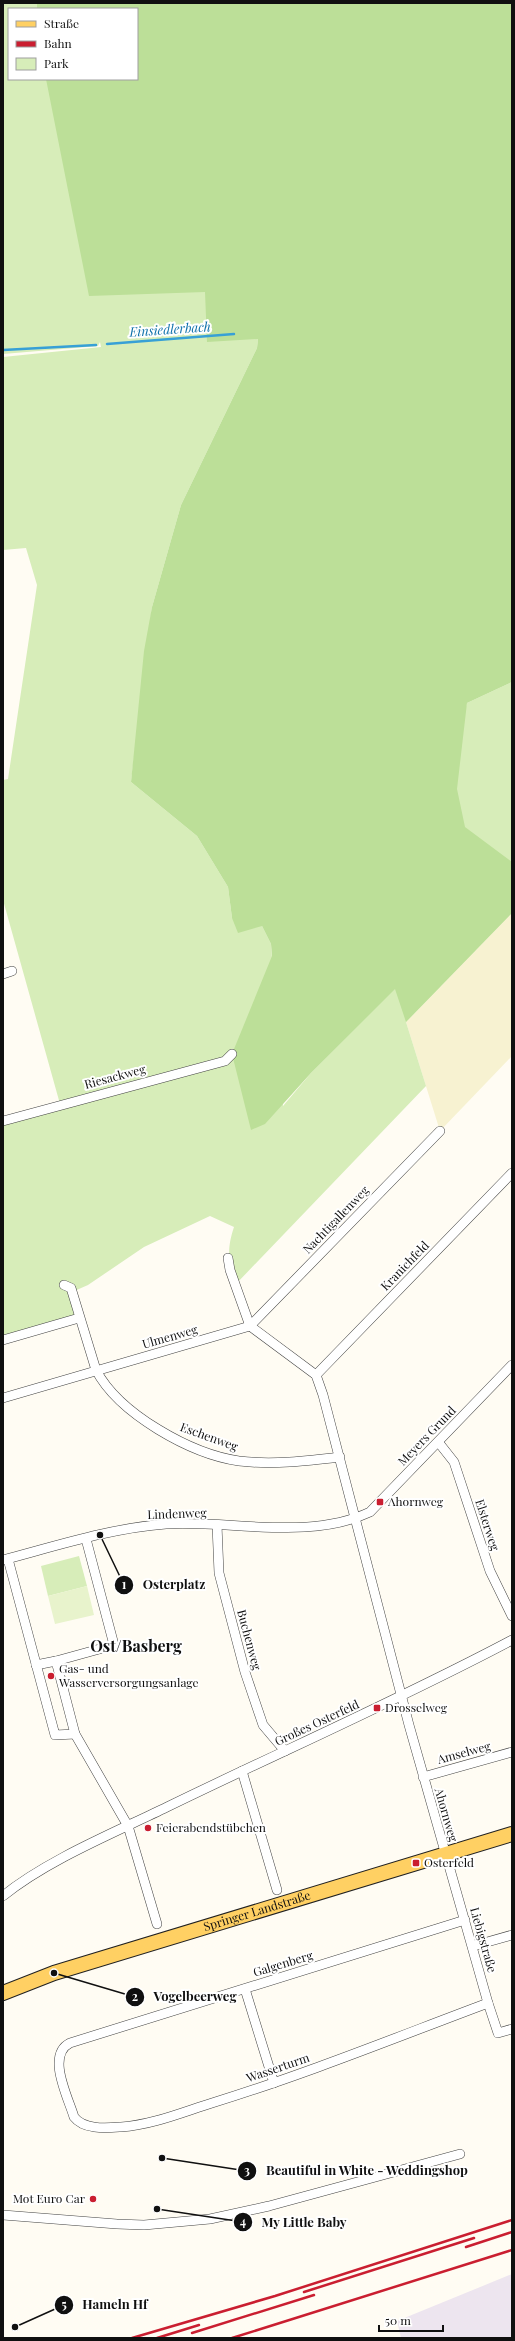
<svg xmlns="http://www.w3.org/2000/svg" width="515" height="2341" font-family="'Playfair Display',serif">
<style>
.industrial{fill:#ede5ef}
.farmland{fill:#f7f2d1}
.green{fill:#d7edb9}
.forest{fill:#bcdf98}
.pitch{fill:#e8f3cc}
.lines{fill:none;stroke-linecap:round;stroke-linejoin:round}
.stream{stroke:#37a0d6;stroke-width:2.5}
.minor-casing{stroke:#434343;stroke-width:10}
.primary-casing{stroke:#212121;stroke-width:16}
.minor{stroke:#fff;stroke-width:9}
.primary{stroke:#ffd063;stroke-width:14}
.rail{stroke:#ca1e30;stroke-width:2.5}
.poi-dot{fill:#ca1e30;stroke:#fff;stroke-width:1.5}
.labels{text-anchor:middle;stroke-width:4;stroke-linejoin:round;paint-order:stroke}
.street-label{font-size:12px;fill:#101010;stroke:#fff}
.poi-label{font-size:12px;fill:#101010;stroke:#fff;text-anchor:start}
.water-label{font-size:13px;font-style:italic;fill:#1071ab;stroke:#fff}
.district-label{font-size:16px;font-weight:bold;fill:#101010;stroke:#fff}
.leader{fill:none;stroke:#101010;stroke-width:1.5}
.callout-dot{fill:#101010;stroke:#fff;stroke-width:1.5}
.mark-label{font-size:12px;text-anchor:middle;font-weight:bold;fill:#fff}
.callout-label{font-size:13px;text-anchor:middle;font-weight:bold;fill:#101010;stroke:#fff;stroke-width:4;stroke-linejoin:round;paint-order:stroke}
</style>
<rect width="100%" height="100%" fill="#fffcf3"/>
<polygon class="industrial" points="512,2274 512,2338 401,2338 397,2321"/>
<polygon class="farmland" points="512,913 512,1056 440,1131 406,1022"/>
<g class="green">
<path d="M3 3H37V9H9V79H47L205 292 258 339 257 348 181 505 152 607 131 782 197 836 228 887 232 918 262 926 271 944 283 1106 311 1073 395 988 467 703 512 682V913L406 1022 426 1086 235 1285C229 1261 226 1251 234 1227L210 1216 144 1247 88 1285 72 1292 79 1318 3 1340V1121L60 1104 3 900V780L8 779 37 585 26 548 3 550V357L101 347 100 342 98 346 3 354Z"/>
<polygon points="79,1556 87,1586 48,1596 41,1566"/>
</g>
<polygon class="forest" points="37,3 512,3 512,682 467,703 457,789 465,827 512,862 512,913 406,1022 395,989 311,1073 265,1124 251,1130 232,1054 272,956 271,944 262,926 238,933 232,918 228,887 197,836 131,782 144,651 152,607 181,505 257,348 258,339 207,342 205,292 89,296 46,79 137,79 137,9 37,9"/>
<polygon class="pitch" points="87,1586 94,1615 55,1624 48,1596"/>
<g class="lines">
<g class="stream">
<polyline points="107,344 234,334"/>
<polyline points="3,350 96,345"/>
</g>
<defs>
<g id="minor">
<polyline points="3,974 12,971"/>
<polyline points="3,1121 225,1061 232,1054"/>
<polyline points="228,1258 230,1270 250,1326 316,1375 323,1395 409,1725 488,2003 498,2033 512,2029"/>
<path d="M64 1285 71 1288 96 1370C119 1414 191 1454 239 1461 272 1465 307 1461 340 1457"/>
<polyline points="3,1340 79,1318"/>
<polyline points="316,1375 512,1173"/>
<polyline points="3,1398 250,1326 440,1131"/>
<polyline points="439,1443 454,1462 490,1571 512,1616"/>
<polyline points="217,1525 219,1573 245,1672 263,1725 285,1751"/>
<polyline points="8,1559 55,1735 75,1734"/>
<path d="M3 1560C56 1546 111 1528 166 1524 231 1520 309 1541 370 1512L512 1365"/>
<polyline points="56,1661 114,1645 86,1539"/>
<polyline points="36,1665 56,1661 75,1734 128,1826 157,1924"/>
<polyline points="242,1771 277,1890"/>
<polyline points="423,1777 512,1752"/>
<path d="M3 1896C47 1860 116 1832 167 1807 282 1751 399 1700 512 1640"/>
<path d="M465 1920 70 2043C46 2055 68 2097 74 2117 84 2130 106 2128 121 2127 152 2125 183 2112 212 2103 306 2074 397 2037 488 2003"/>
<polyline points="473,1946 512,1935"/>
<polyline points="245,1989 274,2083"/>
<polyline points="3,2215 117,2224 144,2225 210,2219 269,2206 460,2154"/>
</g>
<g id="primary">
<path id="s1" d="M3 1993 54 1973 512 1834"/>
</g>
</defs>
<use href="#minor" class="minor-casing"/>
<use href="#primary" class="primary-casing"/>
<use href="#minor" class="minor"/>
<use href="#primary" class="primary"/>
<g class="rail">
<polyline points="466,2247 512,2232"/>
<polyline points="304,2292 474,2238"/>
<polyline points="192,2333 314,2295"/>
<polyline points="132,2338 275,2296 512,2220"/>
<polyline points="157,2338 199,2325"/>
<polyline points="232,2338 512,2250"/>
</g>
</g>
<g class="poi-dot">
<rect x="376" y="1498" width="8" height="8" rx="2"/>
<circle cx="51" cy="1676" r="4"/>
<rect x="373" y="1704" width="8" height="8" rx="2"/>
<circle cx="148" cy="1828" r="4"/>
<rect x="412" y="1859" width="8" height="8" rx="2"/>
<circle cx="93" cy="2199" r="4"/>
</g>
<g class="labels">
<g class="street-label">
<text transform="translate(115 1077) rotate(-15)" y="4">Riesackweg</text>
<text transform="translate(336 1220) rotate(-46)" y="4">Nachtigallenweg</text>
<text transform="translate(405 1266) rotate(-46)" y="4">Kranichfeld</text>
<text transform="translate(170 1337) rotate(-16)" y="4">Ulmenweg</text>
<text transform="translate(427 1436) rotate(-46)" y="4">Meyers Grund</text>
<text transform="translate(209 1437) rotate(20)" y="4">Eschenweg</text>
<text transform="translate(177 1514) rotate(-2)" y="4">Lindenweg</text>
<text transform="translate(487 1525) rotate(72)" y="4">Elsterweg</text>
<text transform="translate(249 1640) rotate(75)" y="4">Buchenweg</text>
<text transform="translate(317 1723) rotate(-25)" y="4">Großes Osterfeld</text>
<text transform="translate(464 1753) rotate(-15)" y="4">Amselweg</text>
<text transform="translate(446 1815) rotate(74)" y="4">Ahornweg</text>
<text dy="4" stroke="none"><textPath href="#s1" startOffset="267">Springer Landstraße</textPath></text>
<text transform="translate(483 1940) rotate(74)" y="4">Liebigstraße</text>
<text transform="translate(283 1964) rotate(-17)" y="4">Galgenberg</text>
<text transform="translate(278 2068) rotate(-19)" y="4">Wasserturm</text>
</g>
<g class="poi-label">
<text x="388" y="1506">Ahornweg</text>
<text x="59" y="1673">Gas- und<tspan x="59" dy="14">Wasserversorgungsanlage</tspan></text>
<text x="385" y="1712">Drosselweg</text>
<text x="156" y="1832">Feierabendstübchen</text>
<text x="424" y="1867">Osterfeld</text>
<text x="85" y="2203" text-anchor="end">Mot Euro Car</text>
</g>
<g class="water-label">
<text transform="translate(170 329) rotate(-4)" y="5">Einsiedlerbach</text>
</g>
<g class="district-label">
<text x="136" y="1652">Ost/Basberg</text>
</g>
</g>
<path class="leader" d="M100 1535L124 1585M54 1973L135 1997M162 2158L247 2171M157 2209L243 2222M15 2327L64 2305"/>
<g class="callout-dot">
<circle cx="100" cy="1535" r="4"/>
<circle cx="54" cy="1973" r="4"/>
<circle cx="162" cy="2158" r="4"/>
<circle cx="157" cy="2209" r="4"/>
<circle cx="15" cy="2327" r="4"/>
<circle cx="124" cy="1585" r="10"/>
<circle cx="135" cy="1997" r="10"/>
<circle cx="247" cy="2171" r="10"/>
<circle cx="243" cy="2222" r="10"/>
<circle cx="64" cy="2305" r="10"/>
</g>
<g class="mark-label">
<text x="124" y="1589">1</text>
<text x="135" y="2001">2</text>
<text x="247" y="2175">3</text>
<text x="243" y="2226">4</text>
<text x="64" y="2309">5</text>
</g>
<g class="callout-label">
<text x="174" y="1589">Osterplatz</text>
<text x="195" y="2001">Vogelbeerweg</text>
<text x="367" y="2175">Beautiful in White - Weddingshop</text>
<text x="304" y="2227">My Little Baby</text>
<text x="115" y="2309">Hameln Hf</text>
</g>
<rect width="515" height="2341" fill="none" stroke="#101010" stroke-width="8"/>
<rect x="8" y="8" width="130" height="72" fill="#ffffff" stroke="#9f9f9f"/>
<rect x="16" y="21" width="20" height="6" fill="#ffd063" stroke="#9f9f9f"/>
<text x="44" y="28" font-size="12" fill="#101010">Straße</text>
<rect x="16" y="41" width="20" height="6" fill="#ca1e30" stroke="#9f9f9f"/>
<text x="44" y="48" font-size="12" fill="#101010">Bahn</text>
<rect x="16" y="58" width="20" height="12" fill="#d7edb9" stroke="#9f9f9f"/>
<text x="44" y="68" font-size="12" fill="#101010">Park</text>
<path d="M379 2325v6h64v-6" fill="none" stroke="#101010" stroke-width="2"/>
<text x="385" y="2325" font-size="12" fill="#101010" stroke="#ffffff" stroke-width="3" paint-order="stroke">50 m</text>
</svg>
